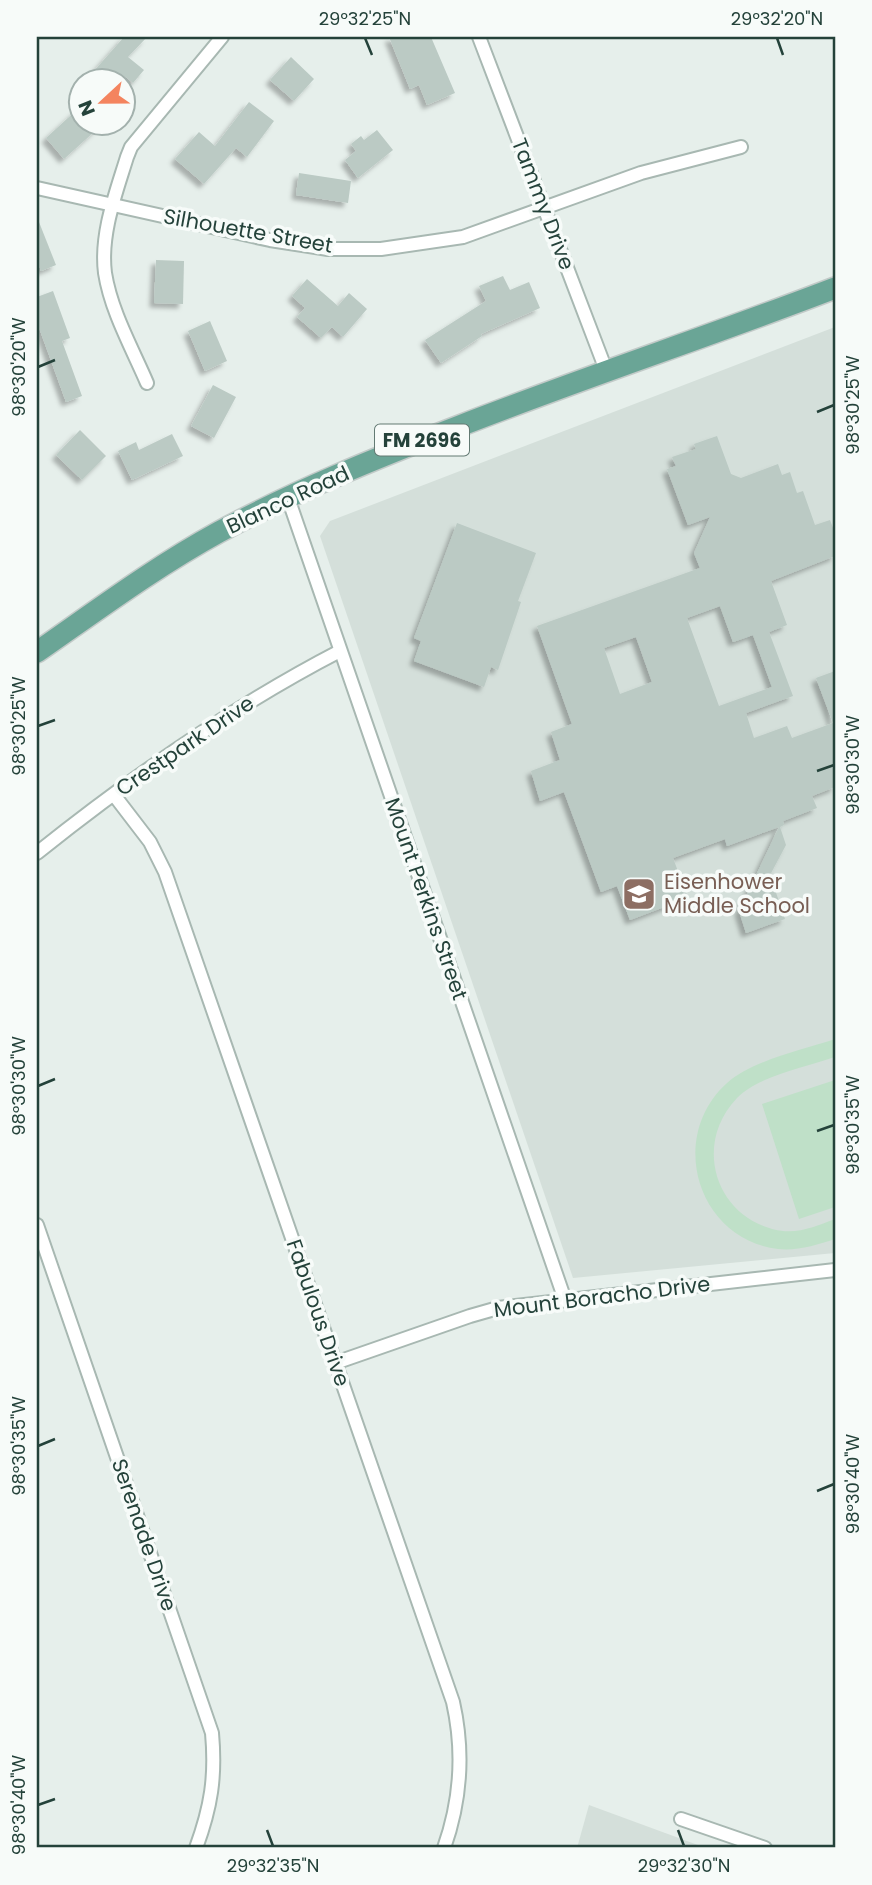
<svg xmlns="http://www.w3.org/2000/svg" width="872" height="1885" font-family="Poppins,sans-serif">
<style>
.built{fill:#d4dfda}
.green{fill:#bfe0c8}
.building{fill:#bbcac4;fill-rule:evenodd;filter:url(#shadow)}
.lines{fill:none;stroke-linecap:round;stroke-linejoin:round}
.street-casing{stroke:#a8b8b2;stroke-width:16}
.primary-casing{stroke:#c2cac8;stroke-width:24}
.street{stroke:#fff;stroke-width:12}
.primary{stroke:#6aa596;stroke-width:21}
.ticks{fill:none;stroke:#24423a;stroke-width:2.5}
.labels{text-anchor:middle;stroke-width:7;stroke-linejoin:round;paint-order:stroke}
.shield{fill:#f7fbf9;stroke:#637a73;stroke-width:2}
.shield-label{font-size:19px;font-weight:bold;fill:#24423a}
.street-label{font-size:21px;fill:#24423a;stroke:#f7fbf9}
.education-label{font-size:21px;fill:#785e54;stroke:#f7fbf9;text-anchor:start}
.neatline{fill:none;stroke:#24423a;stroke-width:2.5}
.ticks-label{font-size:18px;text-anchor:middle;fill:#24423a}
</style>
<defs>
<filter id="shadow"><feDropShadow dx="-4.5" dy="4.5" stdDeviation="2" flood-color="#0004"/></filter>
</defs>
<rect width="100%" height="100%" fill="#e6efeb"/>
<g class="built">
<polygon points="835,327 835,1253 573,1278 320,536 330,521"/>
<polygon points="589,1805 706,1848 577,1848"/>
</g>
<g class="green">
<path d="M835 1039V1057C806 1067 758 1076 737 1098 691 1146 717 1222 783 1231 801 1233 819 1225 835 1219V1239C817 1245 797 1251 778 1249 697 1239 667 1137 727 1083 753 1060 802 1050 835 1039Z"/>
<polygon points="835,1080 835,1207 799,1219 762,1104"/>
</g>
<g class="building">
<polygon points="124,37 147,37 128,57 144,70 133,83 126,77 123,80 86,80"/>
<polygon points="389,37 431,37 455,93 427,105 419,85 410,89"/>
<polygon points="291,57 314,79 294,101 270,80"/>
<polygon points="249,102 274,121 247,157 236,148 204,184 175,159 199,132 215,146"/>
<polygon points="80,107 80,122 105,122 64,159 46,138"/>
<polygon points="377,130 393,150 358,178 345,160 356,151 351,144 361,136 364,140"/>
<polygon points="299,173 351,181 348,203 296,195"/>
<polygon points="37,217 56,265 41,271 37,259"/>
<polygon points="156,260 184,261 183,304 154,303"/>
<polygon points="503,276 510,290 529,282 540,308 481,334 482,336 441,363 425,340 486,301 479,286"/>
<polygon points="307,279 338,306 349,293 367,309 343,337 332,327 321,338 297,317 305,308 292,296"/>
<polygon points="53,291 70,338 62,341 82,396 66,402 37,322 37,297"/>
<polygon points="210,321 227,361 205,371 188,331"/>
<polygon points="213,385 236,397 214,438 191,426"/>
<polygon points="80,430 106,456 82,480 56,455"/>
<polygon points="172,434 183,456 132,480 118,451 136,442 139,450"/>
<path d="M717 436 731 474 741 478 778 464 782 475 790 472 797 493 803 491 815 525 830 520 835 533V556L771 581 787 625 769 632 793 696 746 713 754 738 787 726 792 738 833 723 816 678 835 671V787L812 796 817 808 783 821 784 825 780 827 786 845 770 875 785 919 746 933 739 911 779 827 727 846 725 839 673 858 688 898 630 920 617 886 601 892 564 792 540 801 531 771 560 760 551 732 572 724 537 626 700 568 694 553 710 517 688 525 667 469 676 466 672 457 696 449 694 444ZM720 606 733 642 753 635 772 687 719 706 687 618ZM636 637 652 682 620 694 604 648Z"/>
<polygon points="457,523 536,553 518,601 521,602 498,670 491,667 484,687 414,661 421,641 414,638"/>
</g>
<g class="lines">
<defs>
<g id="street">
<polyline points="479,37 606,370"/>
<polyline points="37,188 270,240 328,249 381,249 463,237 641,173 741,147"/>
<path d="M147 383C132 348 111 311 105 273 100 234 116 193 127 157L131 147 222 37"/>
<polyline points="288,498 565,1300"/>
<path d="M114 795 150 842 165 872 453 1702C464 1751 461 1800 444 1848"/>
<path d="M37 853C132 777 232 707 340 651"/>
<path d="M37 1225 212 1733C216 1777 211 1807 196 1848"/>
<polyline points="335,1363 470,1316 498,1308 835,1270"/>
<polyline points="681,1819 765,1848"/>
</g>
<path id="primary" d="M37 652C96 611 155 567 219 532 295 491 376 458 457 427 582 378 710 336 835 288"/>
</defs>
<use href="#street" class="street-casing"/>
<use href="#primary" class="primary-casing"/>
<use href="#street" class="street"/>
<use href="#primary" class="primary"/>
</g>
<path class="ticks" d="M365 38 372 55M777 38 783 55M38 367 55 360M817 412 834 405M38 726 55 720M817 771 834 765M38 1086 55 1079M817 1131 834 1125M38 1446 55 1439M817 1491 834 1484M38 1805 55 1799M267 1830 273 1846M678 1830 684 1846"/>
<defs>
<symbol id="school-square" viewBox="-11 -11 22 22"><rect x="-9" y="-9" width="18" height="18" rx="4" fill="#8d6e63" stroke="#f7fbf9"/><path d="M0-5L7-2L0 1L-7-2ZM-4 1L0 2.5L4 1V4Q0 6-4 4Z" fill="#fff"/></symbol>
</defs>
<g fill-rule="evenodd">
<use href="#school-square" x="620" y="875" width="38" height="38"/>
</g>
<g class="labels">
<rect class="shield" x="375" y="424.5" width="94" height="31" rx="5"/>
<g class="shield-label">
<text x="422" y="447">FM 2696</text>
</g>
<g class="street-label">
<text transform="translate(543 204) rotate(69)" y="7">Tammy Drive</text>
<text transform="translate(248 231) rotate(10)" y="7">Silhouette Street</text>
<text transform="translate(288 500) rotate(-25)" y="7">Blanco Road</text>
<text transform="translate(185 746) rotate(-34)" y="7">Crestpark Drive</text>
<text transform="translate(426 899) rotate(71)" y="7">Mount Perkins Street</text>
<text transform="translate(602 1297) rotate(-7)" y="7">Mount Boracho Drive</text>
<text transform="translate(318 1313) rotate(71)" y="7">Fabulous Drive</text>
<text transform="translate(144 1535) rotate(71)" y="7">Serenade Drive</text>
</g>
<g class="education-label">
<text x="664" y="889">Eisenhower<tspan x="664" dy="24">Middle School</tspan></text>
</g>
</g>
<rect width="872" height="1885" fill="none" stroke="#f7fbf9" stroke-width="77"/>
<g transform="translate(102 102) rotate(248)"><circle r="33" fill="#f7fbf9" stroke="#a3b1ad" stroke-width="2"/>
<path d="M0-5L12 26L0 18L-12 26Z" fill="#f4845f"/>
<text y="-10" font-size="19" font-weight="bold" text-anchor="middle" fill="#24423a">N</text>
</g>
<rect x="38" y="38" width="796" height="1808" class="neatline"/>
<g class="ticks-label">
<text x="365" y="25">29°32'25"N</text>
<text x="777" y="25">29°32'20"N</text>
<text transform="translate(19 367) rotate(-90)" y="6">98°30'20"W</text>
<text transform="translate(853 405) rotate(-90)" y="6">98°30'25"W</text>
<text transform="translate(19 726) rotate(-90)" y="6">98°30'25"W</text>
<text transform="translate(853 765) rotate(-90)" y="6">98°30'30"W</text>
<text transform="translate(19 1086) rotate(-90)" y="6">98°30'30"W</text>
<text transform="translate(853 1125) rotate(-90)" y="6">98°30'35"W</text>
<text transform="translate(19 1446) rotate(-90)" y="6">98°30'35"W</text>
<text transform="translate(853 1484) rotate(-90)" y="6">98°30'40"W</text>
<text transform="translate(19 1805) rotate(-90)" y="6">98°30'40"W</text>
<text x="273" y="1872">29°32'35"N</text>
<text x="684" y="1872">29°32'30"N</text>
</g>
</svg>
